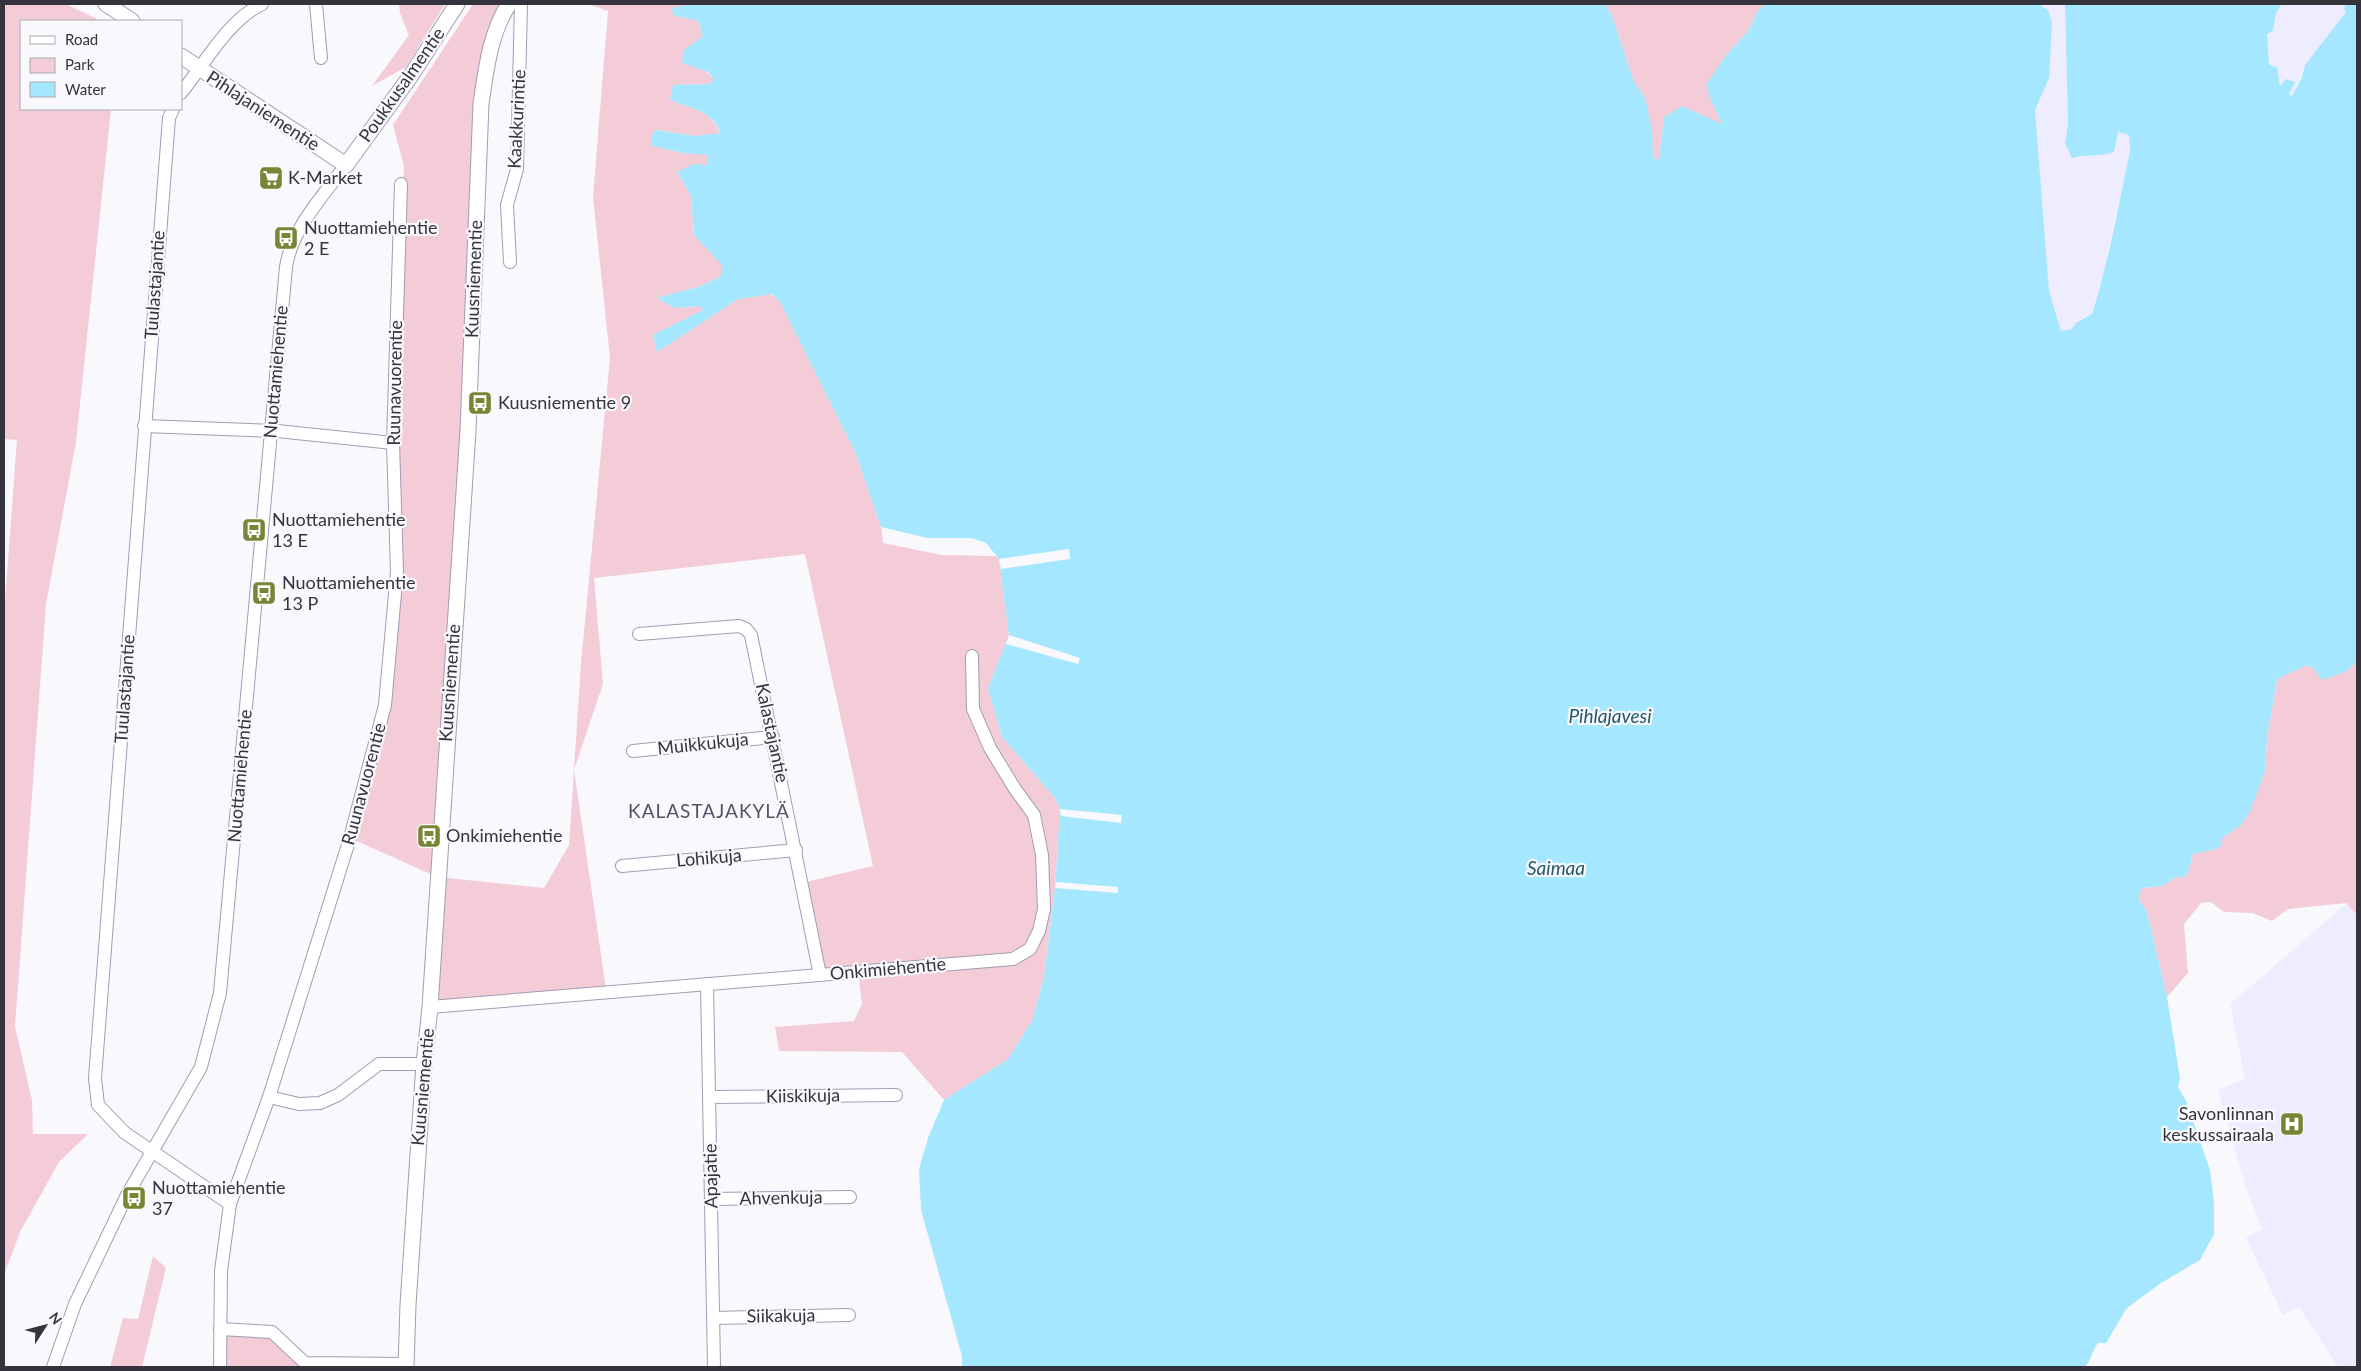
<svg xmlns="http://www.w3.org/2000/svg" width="2361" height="1371" font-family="Lato,sans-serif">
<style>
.built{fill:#eeecff}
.green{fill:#f3ccd7}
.water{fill:#a5e7fe}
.pier{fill:#f9f9fd}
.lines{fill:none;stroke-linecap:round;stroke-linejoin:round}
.minor-casing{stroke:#a09db3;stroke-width:14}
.tertiary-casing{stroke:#a09db3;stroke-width:17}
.minor{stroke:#fff;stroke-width:12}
.tertiary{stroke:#fff;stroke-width:15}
.labels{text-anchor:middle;stroke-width:4.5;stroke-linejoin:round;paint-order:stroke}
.street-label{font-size:18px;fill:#35343d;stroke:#f9f9fd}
.poi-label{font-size:18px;fill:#35343d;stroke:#f9f9fd;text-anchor:start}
.water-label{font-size:19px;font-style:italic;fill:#255969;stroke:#f9f9fd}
.neighbourhood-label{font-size:19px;letter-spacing:1px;fill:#555266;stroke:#f9f9fd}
</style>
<rect width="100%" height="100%" fill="#f9f9fd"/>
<g class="built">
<polygon points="2038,4 2065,4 2068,124 2065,143 2118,132 2129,135 2130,151 2108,250 2106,270 2092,314 2076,323 2073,329 2061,331 2049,291 2035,110 2049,78 2048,10"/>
<polygon points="2282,4 2347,4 2344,8 2347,12 2305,65 2292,96 2283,84 2280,86 2269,65 2267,34 2273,31 2276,13"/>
<polygon points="2347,903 2357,915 2357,1367 2338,1367 2299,1307 2283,1315 2246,1238 2262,1229 2245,1185 2218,1090 2245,1079 2230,1004"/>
</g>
<g class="green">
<polygon points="4,4 66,4 101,21 21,21 21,109 111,109 76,442 46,604 15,1027 32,1100 33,1134 88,1134 59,1162 20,1232 4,1275 4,614 17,440 4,439"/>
<polygon points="399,4 445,4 406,67 372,86 409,35 400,13"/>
<path d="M473 4H504L493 22 438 877 544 888 569 845 581 663 610 358 593 197 608 11 588 4H692L673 8V15L698 21 703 36 683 51 715 80 709 84 673 85 670 100C691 108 713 111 720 134L694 136 657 130 652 146 683 153 708 154 709 165 677 172 691 196 694 235 721 263V276L701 286 657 298 674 308 699 306 703 310 653 335 657 352 738 299 771 294 780 301 856 454 881 527 883 543 942 555 996 556 999 559 1009 635 988 688 1002 737 1055 798 1060 809 1055 888 1044 977 1032 1021 1008 1059 944 1100 902 1052 779 1051 775 1027 854 1021 862 1004 858 971 820 975 801 883 873 866 805 554 594 578 603 684 574 770 606 989 430 1007 437 877 350 838 385 705 397 571V276L404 166 393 125Z"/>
<polygon points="1605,4 1765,4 1757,12 1749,30 1727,54 1711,101 1722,124 1664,117 1659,159 1652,159 1645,98 1634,82 1612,16"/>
<polygon points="2357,661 2357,915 2346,903 2288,909 2272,921 2252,913 2224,912 2211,902 2201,903 2184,924 2188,973 2167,997 2147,912 2138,898 2142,888 2163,886 2177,876 2181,879 2188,873 2193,854 2216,849 2222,838 2241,825 2265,771 2267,739 2277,679 2307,665 2314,669 2347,671"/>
<polygon points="153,1256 166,1268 142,1367 110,1367 123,1318 138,1319"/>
<polygon points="220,1329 272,1332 305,1363 399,1367 220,1367"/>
</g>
<path class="water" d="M692 4H1605L1612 16 1634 82 1645 98 1652 130 1653 159H1659L1664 117 1682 106 1722 124 1711 101 1706 85 1727 54 1749 30 1757 12 1765 4H2038L2048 10 2052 22 2049 78 2035 110 2049 291 2061 331 2072 329 2076 323 2092 314C2109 261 2118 206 2130 151L2129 135 2118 132 2114 152C2099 157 2087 154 2072 158L2065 143 2068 124 2065 4H2282L2276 13 2273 31 2267 34 2269 65 2277 67 2280 86 2286 79 2295 82 2289 94 2292 96 2301 79 2305 65 2346 12 2344 8 2347 4H2357V661L2347 671 2322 680 2314 669 2307 665 2277 679 2267 739 2265 771 2250 812 2241 825 2222 838V845L2216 849 2193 854 2188 873 2181 879 2177 876 2163 886 2142 888 2138 898 2147 912 2167 997 2180 1078 2178 1087 2186 1101 2210 1170 2214 1203V1234L2200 1260 2161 1283 2127 1308 2106 1343H2098C2092 1351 2092 1359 2085 1367H962V1356L921 1210 919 1169 928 1138 944 1100 1008 1059 1032 1021 1044 977 1055 888 1060 809 1055 798 1002 737 988 688 1009 635 999 559 986 543 971 538H927L881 527 856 454 780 302 772 294 738 299 657 352 653 335 703 310 699 306 674 308 657 298 701 286 721 276V264L694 235 691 196 677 172 694 164 708 165V155L683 153 652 146 651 136 656 130 694 136 720 133C713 111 691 108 670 100L673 85 709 84 714 80 708 72 682 63 683 51 703 36 698 21 673 15 672 8Z"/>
<g class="pier">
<polygon points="1069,549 1070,559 1001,569 999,559"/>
<polygon points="1009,635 1080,658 1078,664 1006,644"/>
<polygon points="1060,809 1122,815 1121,823 1061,816"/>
<polygon points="1056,882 1118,887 1118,893 1055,888"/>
</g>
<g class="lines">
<defs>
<g id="minor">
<polyline points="316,4 321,58"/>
<path d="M181 93C204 65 228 20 262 4"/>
<polyline points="173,109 169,118 95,1078 98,1105 125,1133 230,1204"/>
<polyline points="510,262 507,205 517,169 521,4"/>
<polyline points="144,426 277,431 393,443"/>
<polyline points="639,634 739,626 746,629 751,635 820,975"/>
<polyline points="633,751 773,737"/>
<polyline points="622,866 796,850"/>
<polyline points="707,984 714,1367"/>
<polyline points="430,1007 1013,959 1030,949 1039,931 1044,909 1042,855 1034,815 1015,789 990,748 973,709 972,656"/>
<polyline points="269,1097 299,1104 320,1103 338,1095 379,1064 424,1064"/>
<polyline points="710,1097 896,1095"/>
<polyline points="712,1199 850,1197"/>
<polyline points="713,1318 849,1315"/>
<polyline points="220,1329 272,1332 305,1363 406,1364"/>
<path d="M53 1367 75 1304 127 1195 201 1067 220 993 286 267C292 228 323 196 346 165"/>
<polyline points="220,1367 221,1271 230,1204 269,1097 350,838 385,705 397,571 393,443 401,184"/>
</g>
<g id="tertiary">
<polyline points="106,4 132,21"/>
<polyline points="181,56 346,165 412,74 457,4"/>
<path d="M406 1367 408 1305 424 1064 430 1007 468 431 481 104C486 70 490 33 509 4"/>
</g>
</defs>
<use href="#minor" class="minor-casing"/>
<use href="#tertiary" class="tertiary-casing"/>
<use href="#minor" class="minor"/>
<use href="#tertiary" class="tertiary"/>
</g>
<defs>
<symbol id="supermarket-square" viewBox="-11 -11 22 22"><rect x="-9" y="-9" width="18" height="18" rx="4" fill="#768635" stroke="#f9f9fd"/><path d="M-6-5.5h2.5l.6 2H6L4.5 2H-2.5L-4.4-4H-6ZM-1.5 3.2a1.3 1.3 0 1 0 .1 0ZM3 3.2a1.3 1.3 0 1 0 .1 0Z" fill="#fff"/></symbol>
<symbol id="bus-square" viewBox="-11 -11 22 22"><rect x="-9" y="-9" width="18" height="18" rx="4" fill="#768635" stroke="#f9f9fd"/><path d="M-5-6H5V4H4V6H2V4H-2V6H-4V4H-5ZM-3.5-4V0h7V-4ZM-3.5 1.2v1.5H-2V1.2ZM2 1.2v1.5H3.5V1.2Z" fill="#fff"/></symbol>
<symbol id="hospital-square" viewBox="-11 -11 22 22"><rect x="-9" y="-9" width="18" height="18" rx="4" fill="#768635" stroke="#f9f9fd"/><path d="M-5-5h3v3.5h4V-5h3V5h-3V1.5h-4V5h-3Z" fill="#fff"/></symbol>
</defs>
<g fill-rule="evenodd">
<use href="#supermarket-square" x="257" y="164" width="28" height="28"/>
<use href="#bus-square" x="272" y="224" width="28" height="28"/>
<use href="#bus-square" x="466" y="389" width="28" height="28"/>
<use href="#bus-square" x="240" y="516" width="28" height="28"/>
<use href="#bus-square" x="250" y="579" width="28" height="28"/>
<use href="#bus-square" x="415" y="822" width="28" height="28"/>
<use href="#hospital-square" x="2278" y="1110" width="28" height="28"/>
<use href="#bus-square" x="120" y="1184" width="28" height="28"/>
</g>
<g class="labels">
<g class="street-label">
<text transform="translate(402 85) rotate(-55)" y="6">Poukkusalmentie</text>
<text transform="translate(263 111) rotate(33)" y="6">Pihlajaniementie</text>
<text transform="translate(517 119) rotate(-87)" y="6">Kaakkurintie</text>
<text transform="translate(474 279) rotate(-88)" y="6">Kuusniementie</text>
<text transform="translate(155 285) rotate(-86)" y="6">Tuulastajantie</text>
<text transform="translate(276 372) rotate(-85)" y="6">Nuottamiehentie</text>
<text transform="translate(395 383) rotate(-89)" y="6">Ruunavuorentie</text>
<text transform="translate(450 683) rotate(-86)" y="6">Kuusniementie</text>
<text transform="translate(125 689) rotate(-86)" y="6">Tuulastajantie</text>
<text transform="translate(772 733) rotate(78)" y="6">Kalastajantie</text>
<text transform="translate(703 744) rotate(-6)" y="6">Muikkukuja</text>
<text transform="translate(240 776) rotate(-85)" y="6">Nuottamiehentie</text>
<text transform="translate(364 784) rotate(-75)" y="6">Ruunavuorentie</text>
<text transform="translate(709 858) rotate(-5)" y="6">Lohikuja</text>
<text transform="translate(888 969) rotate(-5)" y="6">Onkimiehentie</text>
<text transform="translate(423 1087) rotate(-85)" y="6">Kuusniementie</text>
<text transform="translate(803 1096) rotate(-1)" y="6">Kiiskikuja</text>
<text transform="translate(711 1176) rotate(-91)" y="6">Apajatie</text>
<text transform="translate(781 1198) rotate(-1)" y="6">Ahvenkuja</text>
<text transform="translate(781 1316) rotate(-1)" y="6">Siikakuja</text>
</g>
<g class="poi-label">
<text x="288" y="184">K-Market</text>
<text x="304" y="234">Nuottamiehentie<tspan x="304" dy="21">2 E</tspan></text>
<text x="498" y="409">Kuusniementie 9</text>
<text x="272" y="526">Nuottamiehentie<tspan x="272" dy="21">13 E</tspan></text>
<text x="282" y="589">Nuottamiehentie<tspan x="282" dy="21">13 P</tspan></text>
<text x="446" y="842">Onkimiehentie</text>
<text x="2274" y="1120" text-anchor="end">Savonlinnan<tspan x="2274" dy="21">keskussairaala</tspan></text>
<text x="152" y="1194">Nuottamiehentie<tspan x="152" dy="21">37</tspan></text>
</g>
<g class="water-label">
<text x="1610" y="723">Pihlajavesi</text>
<text x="1556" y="875">Saimaa</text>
</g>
<g class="neighbourhood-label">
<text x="709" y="818">KALASTAJAKYLÄ</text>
</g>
</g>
<rect width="2361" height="1371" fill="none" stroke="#35343d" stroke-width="10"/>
<rect x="20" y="20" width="162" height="90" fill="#f9f9fd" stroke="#abaab0"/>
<rect x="30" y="36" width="25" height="8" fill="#ffffff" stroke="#abaab0"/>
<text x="65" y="45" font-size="15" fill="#35343d">Road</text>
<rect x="30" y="58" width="25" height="15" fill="#f3ccd7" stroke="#abaab0"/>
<text x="65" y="70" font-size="15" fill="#35343d">Park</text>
<rect x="30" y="82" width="25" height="15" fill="#a5e7fe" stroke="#abaab0"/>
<text x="65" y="95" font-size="15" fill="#35343d">Water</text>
<g transform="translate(45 1326) rotate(54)" stroke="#f9f9fd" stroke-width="4" paint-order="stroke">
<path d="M0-4L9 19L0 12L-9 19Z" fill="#35343d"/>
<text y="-8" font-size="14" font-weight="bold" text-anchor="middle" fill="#35343d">N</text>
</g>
</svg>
